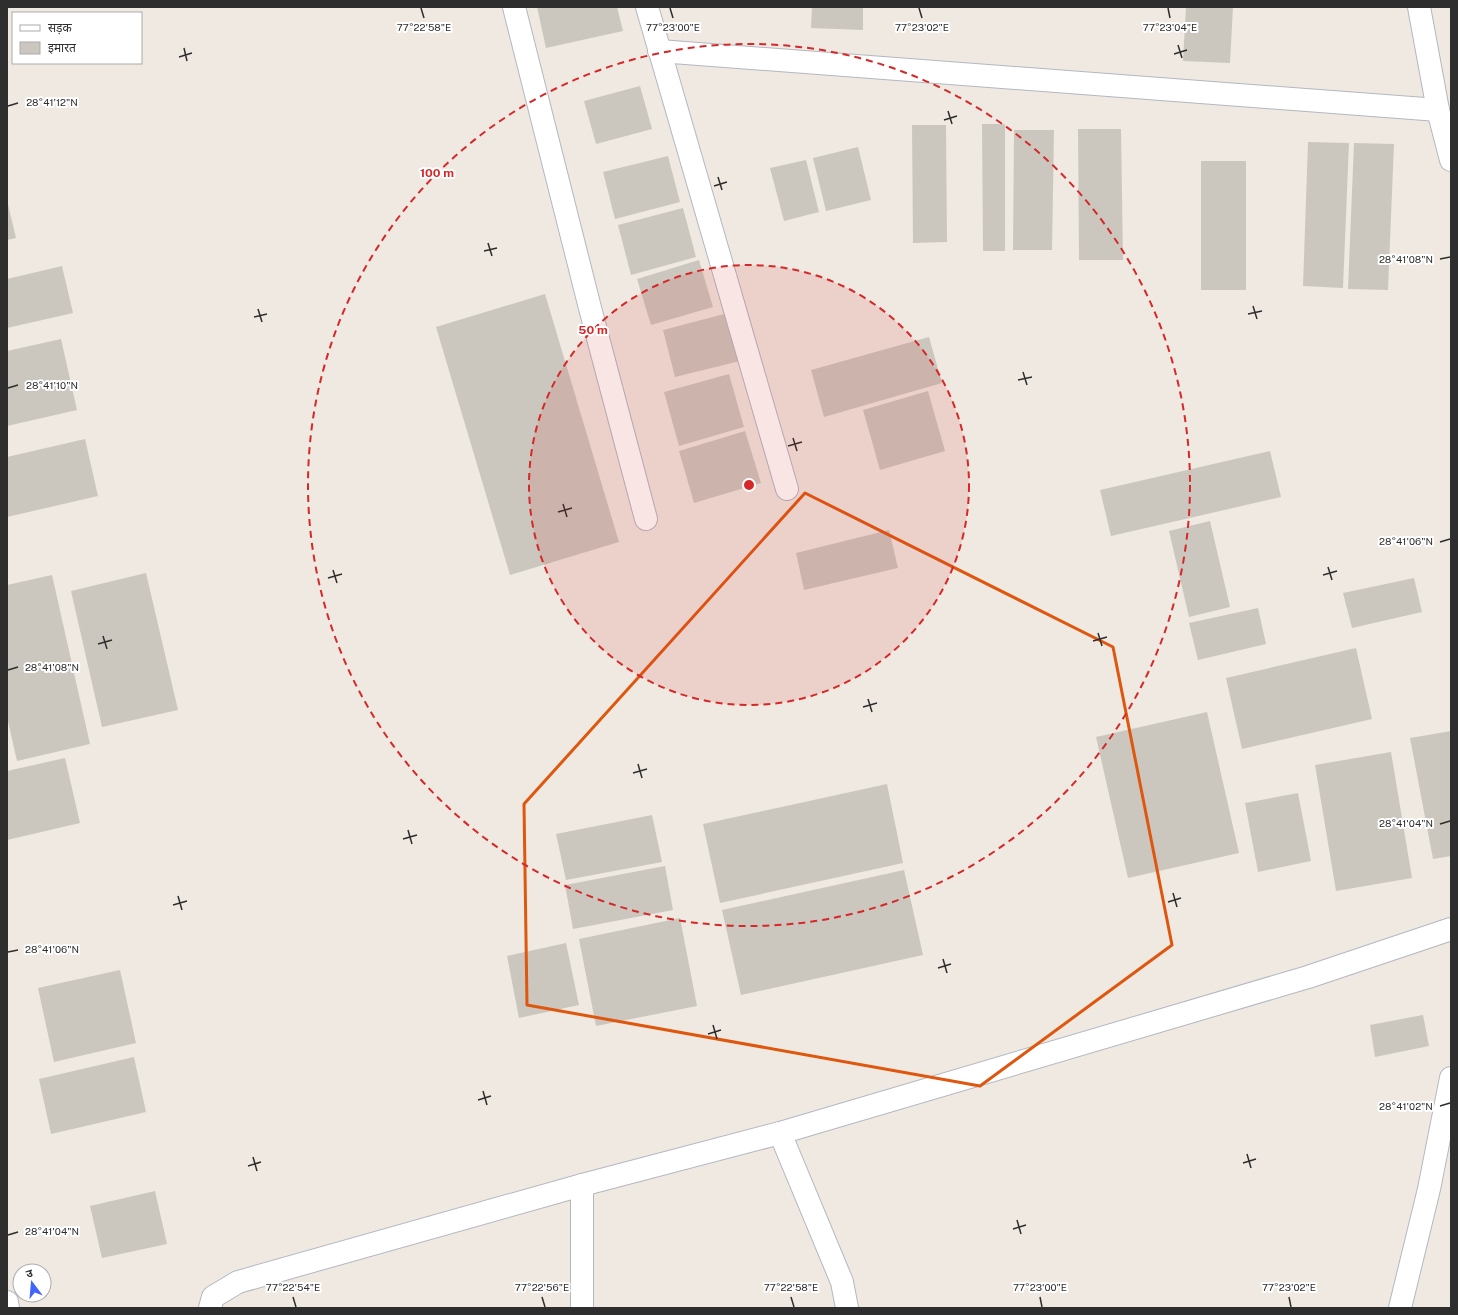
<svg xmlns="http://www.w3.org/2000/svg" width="1458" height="1315" font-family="'Public Sans','Noto Sans Devanagari',sans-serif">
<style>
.building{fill:#cbc7bf}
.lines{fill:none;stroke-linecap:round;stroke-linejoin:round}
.minor-casing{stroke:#b4b7c1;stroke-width:24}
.minor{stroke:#fff;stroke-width:22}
.marked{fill:none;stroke:#df570e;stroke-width:3;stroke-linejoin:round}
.ticks{fill:none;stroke:#2e2e2e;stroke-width:1.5}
.ring{fill:none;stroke:#d62828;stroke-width:2;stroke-dasharray:7 5}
.ticks-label{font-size:10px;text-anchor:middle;fill:#2e2e2e;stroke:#fff;stroke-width:4;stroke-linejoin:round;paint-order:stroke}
.centre{fill:#d62828;stroke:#fff;stroke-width:2}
.ring-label{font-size:12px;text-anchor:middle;font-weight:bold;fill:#d62828;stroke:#fff;stroke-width:4;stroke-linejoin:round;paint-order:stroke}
</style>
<rect width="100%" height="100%" fill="#efe9e1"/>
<g class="building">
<polygon points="537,7 617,7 623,31 546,48"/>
<polygon points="812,7 863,7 863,30 811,28"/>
<polygon points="1186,7 1233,7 1230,63 1183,61"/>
<polygon points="640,86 652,129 596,144 584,101"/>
<polygon points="982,124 1005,124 1005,251 983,251"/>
<polygon points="912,125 946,125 947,242 913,243"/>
<polygon points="1078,129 1121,129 1123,260 1079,260"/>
<polygon points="1014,130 1054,130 1052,250 1013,250"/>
<polygon points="1308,142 1349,143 1343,288 1303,286"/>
<polygon points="1354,143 1394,144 1388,290 1348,289"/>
<polygon points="858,147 871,200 826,211 813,158"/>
<polygon points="668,156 680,202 615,219 603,172"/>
<polygon points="806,160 819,212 784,221 770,168"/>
<rect x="1201" y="161" width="45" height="129"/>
<polygon points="7,200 16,238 7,240"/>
<polygon points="683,208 696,257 631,275 618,225"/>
<polygon points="699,260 713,307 651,325 637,279"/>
<polygon points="62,266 73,313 7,328 7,279"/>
<polygon points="545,294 619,542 510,575 436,327"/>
<polygon points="728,313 740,361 675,377 663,330"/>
<polygon points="929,337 942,383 824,417 811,370"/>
<polygon points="61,339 77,410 7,426 7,351"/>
<polygon points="729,374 744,427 679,446 664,392"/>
<polygon points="928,391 945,451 880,470 863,410"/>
<polygon points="745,431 761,483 694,503 679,451"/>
<polygon points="85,439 98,496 7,517 7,457"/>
<polygon points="1270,451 1281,497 1111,536 1100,490"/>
<polygon points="1210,521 1230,607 1189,617 1169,531"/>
<polygon points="889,530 898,568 804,590 796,553"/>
<polygon points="146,573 178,710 102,727 71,591"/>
<polygon points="52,575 90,744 17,761 7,717 7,585"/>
<polygon points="1414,578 1422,612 1352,628 1343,593"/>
<polygon points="1258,608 1266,644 1198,660 1189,623"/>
<polygon points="1356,648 1372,719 1242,749 1226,678"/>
<polygon points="1207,712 1239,853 1128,878 1096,737"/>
<polygon points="1451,731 1451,856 1433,859 1410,738"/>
<polygon points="1391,752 1412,878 1336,891 1315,765"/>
<polygon points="65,758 80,823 7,840 7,771"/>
<polygon points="887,784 903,863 720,903 703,824"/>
<polygon points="1298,793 1311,861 1258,872 1245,803"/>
<polygon points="652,815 662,862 566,880 556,834"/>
<polygon points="665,866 673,910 573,929 565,885"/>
<polygon points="904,870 923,955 741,995 722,910"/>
<polygon points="680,918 697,1006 596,1026 579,939"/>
<polygon points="566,943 579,1005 519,1018 507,956"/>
<polygon points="120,970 136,1043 54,1062 38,988"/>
<polygon points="1423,1015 1429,1046 1375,1057 1370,1025"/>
<polygon points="134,1057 146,1112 51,1134 39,1079"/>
<polygon points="155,1191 167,1244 102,1258 90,1206"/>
</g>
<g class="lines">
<defs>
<g id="minor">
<polyline points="514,7 590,308 646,519"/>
<polyline points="647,7 787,489"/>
<polyline points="1419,7 1438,110 1451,160"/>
<polyline points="659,51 1438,110"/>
<polyline points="780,1133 842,1282 847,1308"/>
<polyline points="582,1185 582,1308"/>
<polyline points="7,1302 8,1308"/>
<polyline points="210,1308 213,1297 238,1282 582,1185 780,1133 1308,977 1451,929"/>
<polyline points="1400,1308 1429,1189 1451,1078"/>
</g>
</defs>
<use href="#minor" class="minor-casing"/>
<use href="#minor" class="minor"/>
</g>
<path class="marked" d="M805 493 1113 647 1172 945 980 1086 527 1005 524 804Z"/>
<path class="ticks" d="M421 8 424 18M670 8 673 18M919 8 922 18M1168 8 1170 18M1178 45 1182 58M184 48 187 61M1174 54 1187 50M179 57 192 53M8 106 18 103M948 111 952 124M944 120 957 116M718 177 722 190M714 186 727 182M488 243 492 256M484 251 497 248M1440 259 1450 257M1253 306 1257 319M258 309 262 322M1248 314 1262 311M254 317 267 314M1023 372 1027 385M1018 380 1032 377M8 388 18 385M793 438 797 451M788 446 802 442M563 504 567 517M558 512 572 508M1440 542 1450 539M1328 567 1332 580M333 570 337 583M1323 575 1337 571M328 578 342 574M1098 633 1102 646M103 636 107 649M1093 641 1107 637M98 644 112 640M8 670 18 667M868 699 872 712M863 707 877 703M638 764 642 778M633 773 647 769M1440 824 1450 821M408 830 412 844M403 839 417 835M1173 893 1177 907M178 896 182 910M1168 902 1181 898M173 905 187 901M8 952 18 950M943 959 947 973M938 968 951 964M713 1025 717 1039M708 1034 721 1030M483 1091 487 1105M478 1100 491 1096M1440 1106 1450 1103M1247 1154 1251 1168M253 1157 257 1171M1243 1163 1256 1159M248 1166 261 1162M1017 1220 1021 1234M1013 1229 1026 1225M8 1235 18 1232M293 1297 296 1307M542 1297 545 1307M791 1297 794 1307M1040 1297 1042 1307M1289 1297 1291 1307"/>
<circle cx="749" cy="485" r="220" fill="#d62828" fill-opacity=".12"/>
<g class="ring">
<circle cx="749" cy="485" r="220"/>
<circle cx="749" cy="485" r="441"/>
</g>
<g class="ticks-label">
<text x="424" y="31">77°22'58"E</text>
<text x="673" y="31">77°23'00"E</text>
<text x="922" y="31">77°23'02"E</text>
<text x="1170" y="31">77°23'04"E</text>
<text x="52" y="106">28°41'12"N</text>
<text x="1406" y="263">28°41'08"N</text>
<text x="52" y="389">28°41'10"N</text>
<text x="1406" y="545">28°41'06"N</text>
<text x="52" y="671">28°41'08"N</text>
<text x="1406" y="827">28°41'04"N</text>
<text x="52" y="953">28°41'06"N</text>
<text x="1406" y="1110">28°41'02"N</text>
<text x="52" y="1235">28°41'04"N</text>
<text x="293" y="1291">77°22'54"E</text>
<text x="542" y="1291">77°22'56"E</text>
<text x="791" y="1291">77°22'58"E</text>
<text x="1040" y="1291">77°23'00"E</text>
<text x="1289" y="1291">77°23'02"E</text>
</g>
<circle cx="749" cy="485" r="6" class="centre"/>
<g class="ring-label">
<text x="437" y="177">100 m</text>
<text x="593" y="334">50 m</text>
</g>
<rect width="1458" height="1315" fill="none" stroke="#2e2e2e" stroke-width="16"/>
<rect x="12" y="12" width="130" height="52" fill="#ffffff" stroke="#ababab"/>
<rect x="20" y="25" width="20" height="6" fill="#ffffff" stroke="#ababab"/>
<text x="48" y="32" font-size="12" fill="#2e2e2e">सड़क</text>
<rect x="20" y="42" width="20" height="12" fill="#cbc7bf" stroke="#ababab"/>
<text x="48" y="52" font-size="12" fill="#2e2e2e">इमारत</text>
<g transform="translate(32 1283) rotate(344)"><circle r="19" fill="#ffffff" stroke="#ababab"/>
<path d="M0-3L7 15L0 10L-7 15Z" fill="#4264fb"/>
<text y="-6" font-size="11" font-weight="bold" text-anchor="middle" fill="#2e2e2e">उ</text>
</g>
</svg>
